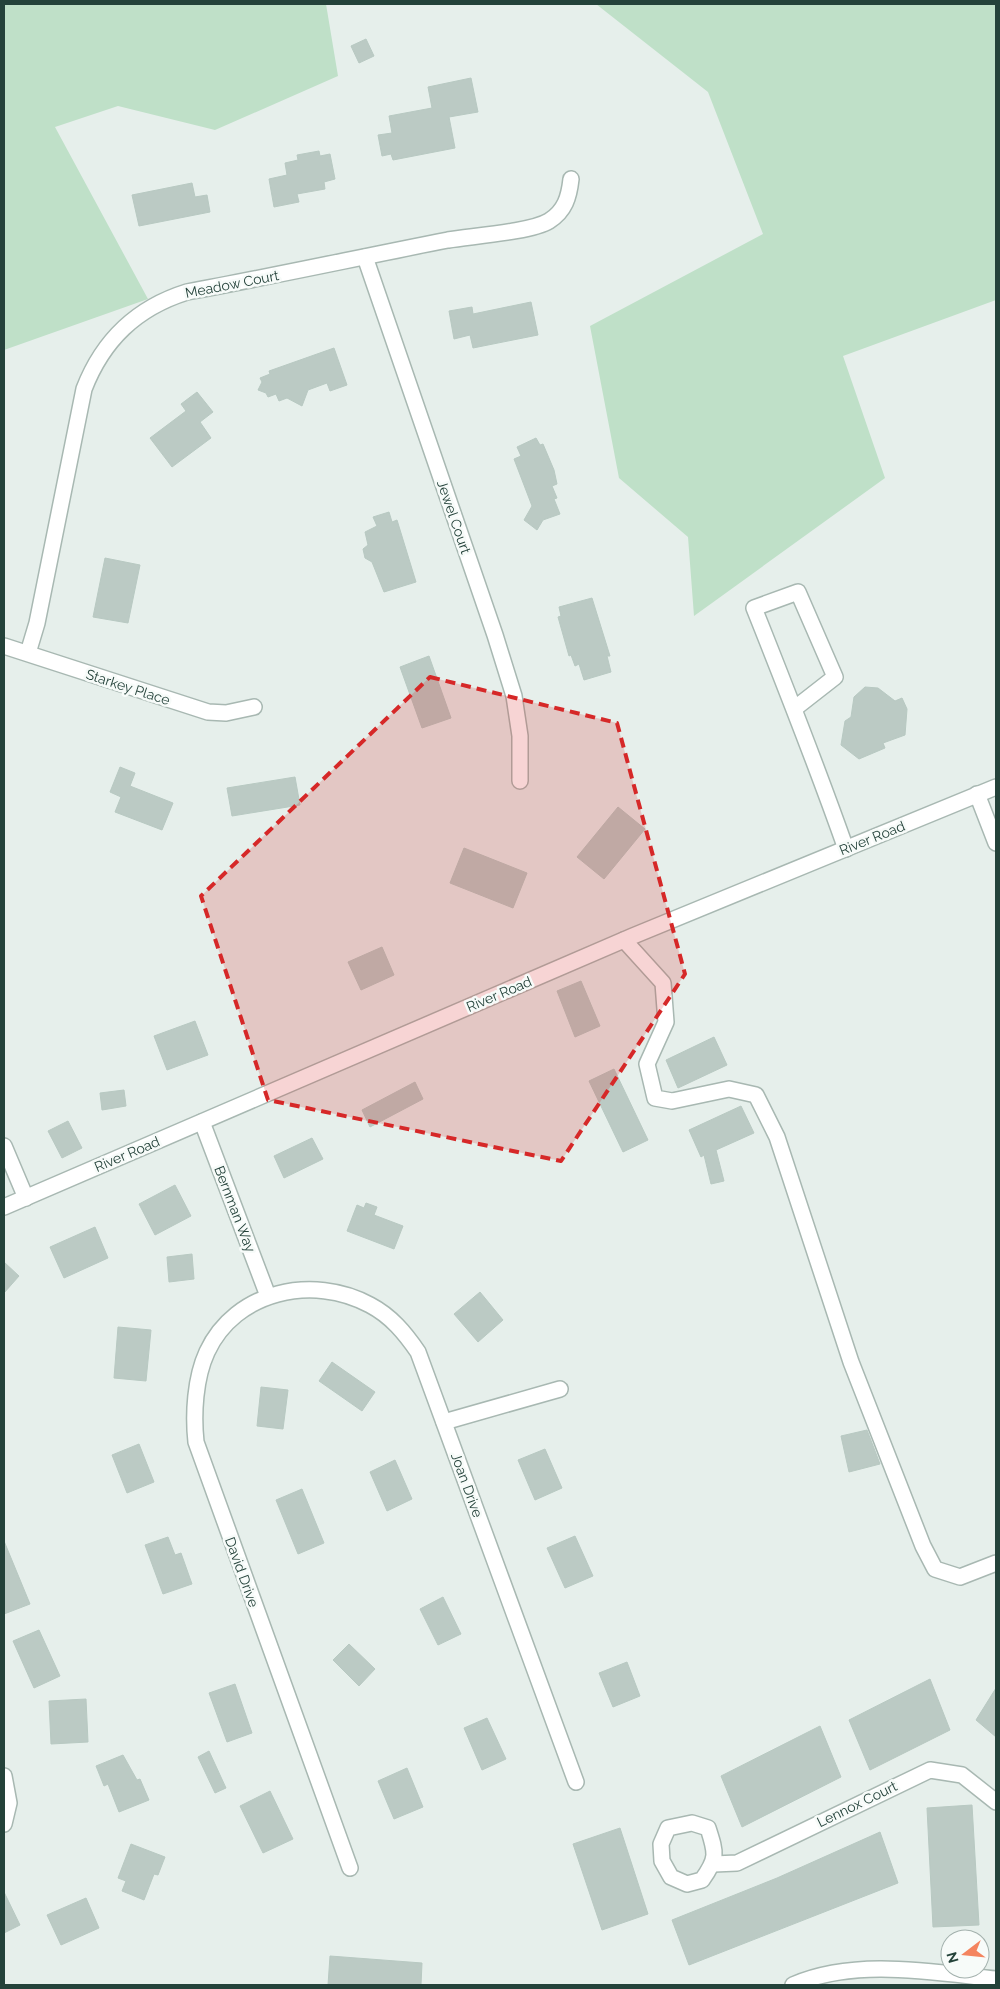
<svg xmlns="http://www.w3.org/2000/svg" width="1000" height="1989" font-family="Raleway,sans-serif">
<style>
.green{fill:#bfe0c8}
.building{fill:#bbcac4;stroke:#b8c9c2}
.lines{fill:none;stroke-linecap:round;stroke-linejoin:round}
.minor-casing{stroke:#a8b8b2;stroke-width:18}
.minor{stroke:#fff;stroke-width:15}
.marked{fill:#d62828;fill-opacity:0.2;stroke:#d62828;stroke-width:4;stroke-dasharray:10 6;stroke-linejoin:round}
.labels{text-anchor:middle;stroke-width:5;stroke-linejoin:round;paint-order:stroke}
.street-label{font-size:14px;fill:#24423a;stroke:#f7fbf9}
</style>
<rect width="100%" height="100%" fill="#e6efeb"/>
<g class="green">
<polygon points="4,4 326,4 338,76 215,130 118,106 55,127 148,299 4,350"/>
<polygon points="596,4 996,4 996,300 843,356 885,478 694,616 688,537 619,478 590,326 763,234 708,92"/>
</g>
<g class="building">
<polygon points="366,39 374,56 359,63 351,46"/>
<polygon points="471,78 478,112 449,117 455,148 393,160 391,154 382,156 378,135 392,133 389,116 432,108 428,87"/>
<polygon points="319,151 320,156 330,154 335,179 324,182 325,189 297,194 299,202 274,207 269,179 287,175 285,163 298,160 297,155"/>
<polygon points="192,183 195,197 207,195 210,212 139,226 132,195"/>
<polygon points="531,302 538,335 473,348 470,335 454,339 449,311 472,307 473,314"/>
<polygon points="334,348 347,385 330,391 327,383 308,390 302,406 287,398 279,401 276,394 268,397 266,393 258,390 262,382 260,378 270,374 269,371"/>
<polygon points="197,392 213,412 200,422 211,438 172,467 150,438 186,411 181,404"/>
<polygon points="536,438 540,445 543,444 554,470 557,484 552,486 557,498 554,499 560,514 543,520 537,530 524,520 532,506 514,459 521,456 517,447"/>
<polygon points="389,512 392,522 397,520 416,582 384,592 372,562 365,558 363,549 368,545 365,532 377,526 373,517"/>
<polygon points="105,558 140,565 128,623 93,617"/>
<polygon points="592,598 610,656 607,656 611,672 584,680 579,664 575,666 571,655 569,656 558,617 561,616 559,607"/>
<polygon points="429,656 451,718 422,728 400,667"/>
<polygon points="865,687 878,688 895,701 902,698 907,709 905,735 883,743 885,748 859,759 841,745 845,721 851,717 854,697"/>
<polygon points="120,767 135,773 130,786 173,803 162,830 115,812 121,797 110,792"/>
<polygon points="295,777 300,805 232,816 227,788"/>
<polygon points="618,807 645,829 604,879 577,857"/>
<polygon points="464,848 527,873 513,908 450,883"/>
<polygon points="382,947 394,975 361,990 348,962"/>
<polygon points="581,981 600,1026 575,1037 557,991"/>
<polygon points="195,1021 208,1055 167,1070 154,1036"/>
<polygon points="714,1037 727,1065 678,1088 666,1060"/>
<polygon points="614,1069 648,1140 623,1152 589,1081"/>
<polygon points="415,1082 423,1099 370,1127 362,1110"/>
<polygon points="124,1090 126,1106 102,1110 100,1093"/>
<polygon points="741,1106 754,1133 716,1150 724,1181 711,1184 704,1155 701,1157 689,1130"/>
<polygon points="68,1121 82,1148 62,1158 48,1131"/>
<polygon points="312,1138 323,1159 284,1178 274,1156"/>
<polygon points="175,1185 191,1216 155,1235 139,1204"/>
<polygon points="366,1203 377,1207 374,1215 403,1226 394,1249 347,1231 357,1205 364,1208"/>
<polygon points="95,1227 108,1258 64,1278 50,1247"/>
<polygon points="192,1254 194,1279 169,1282 167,1257"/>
<polygon points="4,1262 19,1276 4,1293"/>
<polygon points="480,1292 503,1320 478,1342 454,1314"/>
<polygon points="118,1327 151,1330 146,1381 114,1378"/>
<polygon points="332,1362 375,1392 362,1411 319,1381"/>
<polygon points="261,1387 288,1390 283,1429 257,1426"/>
<polygon points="867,1430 880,1464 849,1472 841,1436"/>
<polygon points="139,1444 154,1482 127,1493 112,1455"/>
<polygon points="545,1449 562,1488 535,1500 518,1460"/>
<polygon points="395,1460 412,1499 387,1511 370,1472"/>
<polygon points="302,1489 324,1543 298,1554 276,1500"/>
<polygon points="575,1536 593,1576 565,1588 547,1548"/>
<polygon points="168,1537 175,1555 181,1553 192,1584 163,1594 145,1545"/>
<polygon points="4,1541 30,1604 4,1614"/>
<polygon points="443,1597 461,1634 438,1645 420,1609"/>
<polygon points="39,1630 60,1676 34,1688 13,1641"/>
<polygon points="349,1644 375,1669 359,1686 333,1660"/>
<polygon points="627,1662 640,1696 613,1707 599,1673"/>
<polygon points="930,1679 950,1730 870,1770 849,1720"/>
<polygon points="235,1684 252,1733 227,1742 209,1693"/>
<polygon points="996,1688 996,1737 976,1720"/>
<polygon points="86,1699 88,1742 51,1744 49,1701"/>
<polygon points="487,1718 506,1759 482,1770 464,1728"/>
<polygon points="820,1726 841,1777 742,1827 721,1776"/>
<polygon points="209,1751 226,1788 215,1793 198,1757"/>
<polygon points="123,1755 137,1780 140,1779 149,1800 119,1812 108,1784 104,1786 96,1766"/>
<polygon points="407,1768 423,1807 394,1819 378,1781"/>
<polygon points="270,1791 293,1839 263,1853 240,1806"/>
<polygon points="972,1805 979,1925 933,1927 927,1808"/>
<polygon points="620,1828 648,1914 602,1930 573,1844"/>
<polygon points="880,1832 898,1883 689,1965 672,1920 777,1878"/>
<polygon points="131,1844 165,1857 158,1875 154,1874 144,1900 122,1891 126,1881 118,1878"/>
<polygon points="4,1892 20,1925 4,1933"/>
<polygon points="86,1898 99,1928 61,1945 47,1915"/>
<polygon points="330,1956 422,1963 421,1985 328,1985"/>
</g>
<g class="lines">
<defs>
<g id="minor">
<polyline points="365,257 495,635 514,696 520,736 520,781"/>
<polyline points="4,646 208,712 226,713 254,707"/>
<path d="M28 653 37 623 84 389C103 340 136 308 187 292 274 276 361 257 448 240 472 236 531 232 549 221 565 211 569 197 571 179"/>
<path d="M794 709 835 677 798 592 754 608C786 688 817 767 846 849"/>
<polyline points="977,794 996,843"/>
<polyline points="624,940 663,983 666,1022 647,1064 655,1098 672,1101 729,1089 756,1095 777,1137 851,1362 923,1546 935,1569 960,1577 996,1563"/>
<polyline points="202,1122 268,1296"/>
<polyline points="4,1146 26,1198"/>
<polyline points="4,1207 633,936 996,787"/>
<polyline points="444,1422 560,1389"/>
<polyline points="4,1776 9,1803 4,1824"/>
<path d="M692 1823 708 1828C716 1853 718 1858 702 1880L687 1884 671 1877 662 1861 661 1844 668 1828Z"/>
<polyline points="714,1864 737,1863 930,1770 962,1775 996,1802"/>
<path d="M350 1868 196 1442C193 1414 195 1378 207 1352 235 1291 313 1274 370 1305 391 1316 405 1333 418 1352L576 1782"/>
<path d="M793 1985C855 1958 931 1972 996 1979"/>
</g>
</defs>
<use href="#minor" class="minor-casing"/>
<use href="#minor" class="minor"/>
</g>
<path class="marked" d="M430 677 617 723 685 974 561 1161 268 1100 201 896Z"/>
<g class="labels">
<g class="street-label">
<text transform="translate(232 284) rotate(-11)" y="5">Meadow Court</text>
<text transform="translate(454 517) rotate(71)" y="5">Jewel Court</text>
<text transform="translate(128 687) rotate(18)" y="5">Starkey Place</text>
<text transform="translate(872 838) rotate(-22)" y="5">River Road</text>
<text transform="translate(499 994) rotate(-23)" y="5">River Road</text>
<text transform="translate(127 1154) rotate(-23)" y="5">River Road</text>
<text transform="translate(235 1209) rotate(69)" y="5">Bernman Way</text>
<text transform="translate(467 1485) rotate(70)" y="5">Joan Drive</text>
<text transform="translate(242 1572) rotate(70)" y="5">David Drive</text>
<text transform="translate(857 1804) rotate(-26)" y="5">Lennox Court</text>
</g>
</g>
<rect width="1000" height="1989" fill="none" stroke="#24423a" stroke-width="10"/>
<g transform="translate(965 1954) rotate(254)"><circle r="24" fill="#f7fbf9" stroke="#a3b1ad"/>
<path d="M0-4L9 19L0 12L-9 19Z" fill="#f4845f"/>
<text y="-8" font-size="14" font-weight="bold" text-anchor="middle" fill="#24423a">N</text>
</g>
</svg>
